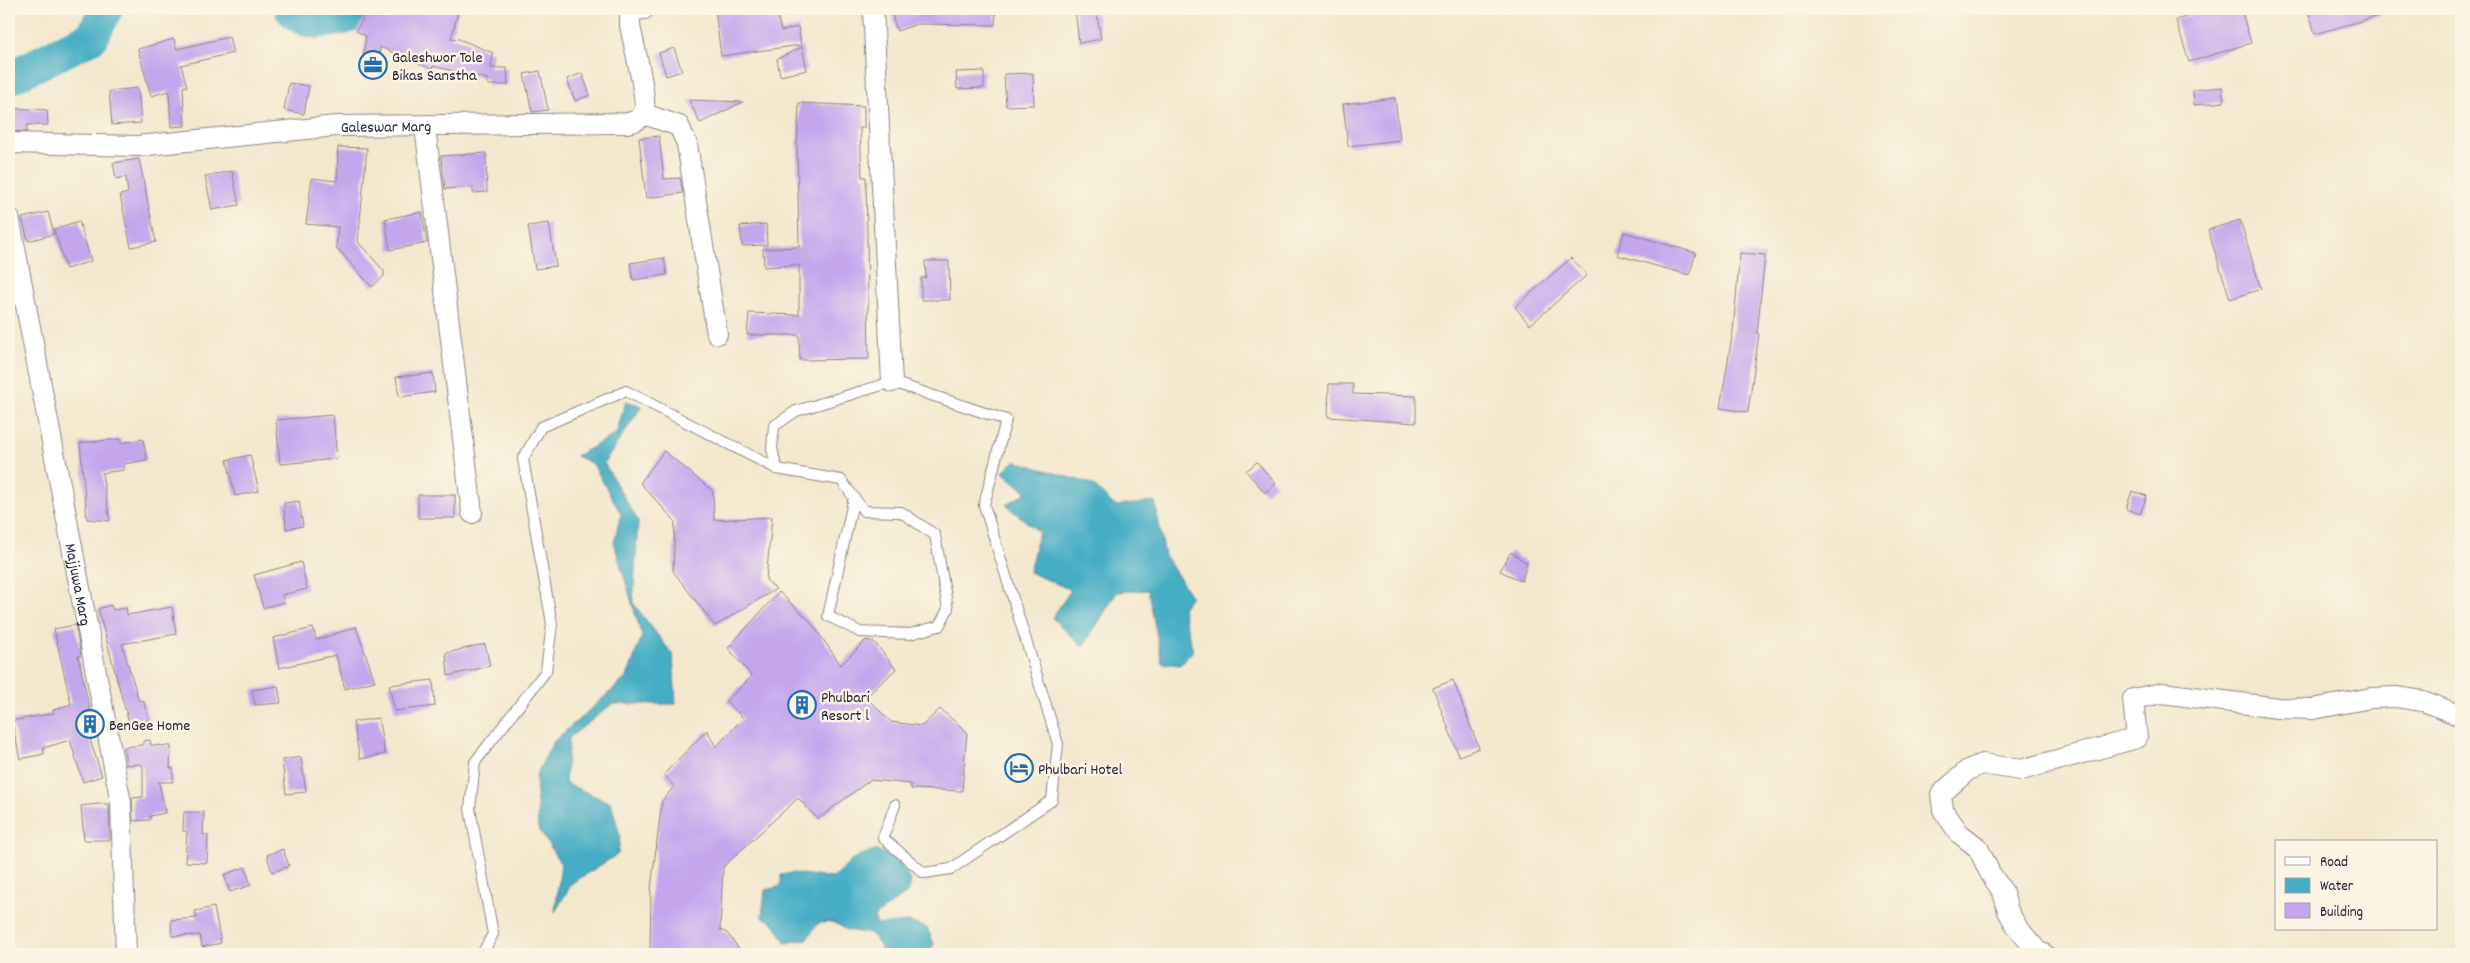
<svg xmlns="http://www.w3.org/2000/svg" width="2470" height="963" font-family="Dekko,sans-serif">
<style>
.water{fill:#44adc4;stroke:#336880}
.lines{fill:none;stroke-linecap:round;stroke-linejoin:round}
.river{stroke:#44adc4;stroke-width:34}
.building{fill:#c3a6ed}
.lane-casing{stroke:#8a8584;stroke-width:12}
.street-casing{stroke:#8a8584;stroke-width:22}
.lane{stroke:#fff;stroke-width:10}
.street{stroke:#fff;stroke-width:20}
.labels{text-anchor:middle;stroke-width:5;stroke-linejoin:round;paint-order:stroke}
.poi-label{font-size:16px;fill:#22223b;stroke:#fcf5e5;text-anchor:start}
.street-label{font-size:16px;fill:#22223b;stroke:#fcf5e5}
</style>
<rect width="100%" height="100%" fill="#fcf5e5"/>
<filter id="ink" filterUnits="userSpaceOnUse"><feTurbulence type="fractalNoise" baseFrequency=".02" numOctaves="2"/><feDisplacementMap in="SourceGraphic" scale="10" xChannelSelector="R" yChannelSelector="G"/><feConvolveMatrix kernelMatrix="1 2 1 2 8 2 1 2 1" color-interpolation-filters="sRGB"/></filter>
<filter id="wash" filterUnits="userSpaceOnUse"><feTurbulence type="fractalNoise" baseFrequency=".0096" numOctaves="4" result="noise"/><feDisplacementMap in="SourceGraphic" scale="20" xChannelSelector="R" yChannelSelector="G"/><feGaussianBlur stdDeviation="1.12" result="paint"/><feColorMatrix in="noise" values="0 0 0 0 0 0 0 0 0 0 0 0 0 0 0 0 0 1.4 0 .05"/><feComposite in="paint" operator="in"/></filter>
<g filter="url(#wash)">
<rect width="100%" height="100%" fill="#f3e8ce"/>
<g class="water">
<polygon points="626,401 642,406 604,463 638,521 633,603 673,655 676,704 612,704 569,738 565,783 611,803 620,836 618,854 572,883 555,912 561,864 538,828 536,776 553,742 627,677 642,636 614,543 621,514 593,464 576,456 616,434"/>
<polygon points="1015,461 1092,484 1115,506 1155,502 1165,556 1191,596 1182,608 1193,651 1180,665 1162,663 1148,590 1117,592 1083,647 1052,618 1071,590 1029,572 1039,532 1006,505 1027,492 1002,473"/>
<polygon points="874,850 897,858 911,882 907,893 874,917 877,925 909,922 927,928 934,944 928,954 879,954 881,947 871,934 847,930 833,922 818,923 807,939 786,943 773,922 762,917 765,890 781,886 781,875 792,873 833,878 856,857"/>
</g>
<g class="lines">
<g class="river">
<path d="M291 9C307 27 325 22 346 17L349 9"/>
<polyline points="9,78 92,37 106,9"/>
</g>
</g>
<g id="blocks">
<g class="building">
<polygon points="368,9 459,9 451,38 459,39 493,53 491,68 507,68 508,85 488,85 488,79 433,66 432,69 380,47 379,60 363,58 366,36 356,31"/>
<polygon points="715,9 776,9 781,31 798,27 801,45 721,56"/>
<polygon points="890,9 996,9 995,25 917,24 897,31"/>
<polygon points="1075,9 1096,9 1101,39 1079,43"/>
<polygon points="2213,9 2241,9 2251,43 2189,62 2176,20"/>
<polygon points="2308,9 2388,9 2388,13 2315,34"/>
<polygon points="229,37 233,53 181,65 187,86 183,87 185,126 171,127 169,91 151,96 138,49 174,39 177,49"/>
<polygon points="802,47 807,70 780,76 777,59"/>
<polygon points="674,48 682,71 666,76 659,53"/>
<polygon points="540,71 548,110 532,112 524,74"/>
<polygon points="984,71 984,88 957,89 956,72"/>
<polygon points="582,73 590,95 575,101 567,79"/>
<polygon points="1033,73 1034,105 1006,106 1004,74"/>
<polygon points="289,83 309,86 304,114 284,110"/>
<polygon points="2222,87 2224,102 2194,105 2193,90"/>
<polygon points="138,88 141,123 112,125 109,91"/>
<polygon points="1395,98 1400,140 1348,146 1343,104"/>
<polygon points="689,100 743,102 700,123"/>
<polygon points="799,103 864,106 864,128 860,128 862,177 866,177 869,359 800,360 799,335 747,335 749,313 799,315 799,265 764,267 763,249 799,247 797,146"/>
<polygon points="9,108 47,110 48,125 27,125 27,132 9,131"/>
<polygon points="659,136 664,179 680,178 683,193 646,198 639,138"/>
<polygon points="338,147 367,148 358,242 384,271 384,276 372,287 336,247 338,227 306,224 312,178 337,181"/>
<polygon points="486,153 487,192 473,193 473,187 445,189 441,156"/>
<polygon points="139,159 156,242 131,247 120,195 128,193 126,177 116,179 113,163"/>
<polygon points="232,171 239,205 212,210 205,176"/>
<polygon points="48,212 54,234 28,241 22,218"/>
<polygon points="422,212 427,243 390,250 385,219"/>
<polygon points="2240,220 2261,289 2230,299 2208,230"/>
<polygon points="79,221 91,261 66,269 54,229"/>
<polygon points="549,223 556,266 535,269 528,226"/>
<polygon points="766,224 767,245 742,246 740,226"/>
<polygon points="1624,232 1696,253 1689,275 1617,255"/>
<polygon points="1740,253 1765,255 1757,334 1759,334 1748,412 1720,408 1733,331"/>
<polygon points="664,258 667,275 633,280 630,263"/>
<polygon points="1571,258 1587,275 1530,325 1515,307"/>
<polygon points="925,261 949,261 950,300 921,300 921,278 926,278"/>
<polygon points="433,373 435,392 399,397 396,377"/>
<polygon points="1329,384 1353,384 1353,394 1416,396 1416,423 1328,417"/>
<polygon points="333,415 337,459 280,464 276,420"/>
<polygon points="121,439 121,443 143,439 147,460 124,464 124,470 102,473 110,521 87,519 80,443"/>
<polygon points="664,451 713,491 714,520 772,517 766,580 776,589 715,626 673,571 675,521 640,483"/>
<polygon points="250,455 259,491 235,496 227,460"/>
<polygon points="1257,462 1276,484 1265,493 1246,471"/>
<polygon points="2132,491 2147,496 2140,514 2126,509"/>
<rect x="418" y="495" width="37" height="23"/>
<polygon points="299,501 303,526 286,529 284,503"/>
<polygon points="1511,552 1527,563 1522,581 1500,571"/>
<polygon points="301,562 307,589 282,595 284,602 263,608 254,575"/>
<polygon points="779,592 810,621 841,665 866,640 874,642 896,669 866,697 891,722 922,726 940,709 967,732 962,791 911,789 911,784 870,780 818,819 798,798 723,867 720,930 727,933 743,954 650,954 651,888 662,801 674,787 664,774 707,730 716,747 743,718 726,701 752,676 728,648"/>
<polygon points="111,605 113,610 126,608 127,615 172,607 176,634 122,644 139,701 143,700 149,719 130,727 98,609"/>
<polygon points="75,625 81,655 78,656 95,732 90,733 91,743 102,776 83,782 70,740 43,748 44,754 20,759 12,721 54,713 53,710 71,704 54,629"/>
<polygon points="356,627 375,681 345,689 336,655 279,668 273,638 313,628 316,640"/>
<polygon points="485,644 490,666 448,676 446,653"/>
<polygon points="433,680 435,706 395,711 389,685"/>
<polygon points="1453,680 1479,748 1459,756 1433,688"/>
<polygon points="278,686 281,703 255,705 252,690"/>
<polygon points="378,718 385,754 360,759 353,722"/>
<polygon points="150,740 151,745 171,746 170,768 173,768 173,782 159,782 165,813 150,816 150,820 133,821 132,798 143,797 143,766 141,764 126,765 124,747 143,745 143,741"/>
<polygon points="301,757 306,792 286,794 282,760"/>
<polygon points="98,804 109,804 110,840 84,840 81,806"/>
<polygon points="184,812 204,812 203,835 208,835 207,863 185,862 187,831 183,831"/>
<polygon points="283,849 289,866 272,872 267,855"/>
<polygon points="245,867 251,885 230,892 224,875"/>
<polygon points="214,907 221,943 202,947 200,935 172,936 171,920 197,918 195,911"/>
</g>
</g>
</g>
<g filter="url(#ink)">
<use href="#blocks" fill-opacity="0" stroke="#8a8584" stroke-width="1"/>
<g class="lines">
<defs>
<g id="lane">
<polyline points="777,469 772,449 774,426 796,411 892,382 1006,420 984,505 1058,744 1052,800 951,869 924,873 883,838 895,805"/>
<polyline points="482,954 493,934 470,809 475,762 546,671 552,624 523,459 541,427 626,391 777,469 841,480 864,511 901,512 935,535 948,609 939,626 910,634 860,632 828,616 854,497"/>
</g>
<g id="street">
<polyline points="873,9 892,382"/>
<polyline points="644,114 679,126 687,144 717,334"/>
<polyline points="425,126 472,513"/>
<path id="s1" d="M9 143 138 146 336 126 627 123C633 122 640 120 643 114 649 103 633 41 630 26V16L636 10 644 9"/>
<path id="s2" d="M9 217 121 803 126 954"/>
<polyline points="2044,954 2038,952 2017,927 2008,911 2003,892 1990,873 1978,848 1959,833 1943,810 1941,794 1968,770 1982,764 2021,770 2137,738 2133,699 2162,693 2278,708 2313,709 2371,698 2396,697 2423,701 2461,716"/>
</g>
</defs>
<use href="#lane" class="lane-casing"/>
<use href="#street" class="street-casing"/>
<use href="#lane" class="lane"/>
<use href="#street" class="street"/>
</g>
</g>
<defs>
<symbol id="office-ring" viewBox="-11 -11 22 22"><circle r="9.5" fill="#fcf5e5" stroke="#1f6fb2" stroke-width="1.5"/><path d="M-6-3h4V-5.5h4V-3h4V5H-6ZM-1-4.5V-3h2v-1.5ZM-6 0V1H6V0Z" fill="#1f6fb2"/></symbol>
<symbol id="building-ring" viewBox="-11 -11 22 22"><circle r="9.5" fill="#fcf5e5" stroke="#1f6fb2" stroke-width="1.5"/><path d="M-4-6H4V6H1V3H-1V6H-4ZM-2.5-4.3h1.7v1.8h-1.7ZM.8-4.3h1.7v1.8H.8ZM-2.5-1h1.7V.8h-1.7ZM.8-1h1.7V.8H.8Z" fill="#1f6fb2"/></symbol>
<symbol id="hotel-ring" viewBox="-11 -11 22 22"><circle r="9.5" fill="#fcf5e5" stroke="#1f6fb2" stroke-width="1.5"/><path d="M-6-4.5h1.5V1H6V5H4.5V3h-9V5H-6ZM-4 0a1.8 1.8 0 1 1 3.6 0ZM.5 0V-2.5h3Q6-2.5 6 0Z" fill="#1f6fb2"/></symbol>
</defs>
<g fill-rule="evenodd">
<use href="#office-ring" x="357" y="49" width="32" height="32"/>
<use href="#building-ring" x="786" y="689" width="32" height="32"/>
<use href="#building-ring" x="74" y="708" width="32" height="32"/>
<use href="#hotel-ring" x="1003" y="752" width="32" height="32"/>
</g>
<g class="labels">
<g class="poi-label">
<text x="392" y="62">Galeshwor Tole<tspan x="392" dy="18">Bikas Sanstha</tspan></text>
<text x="821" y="702">Phulbari<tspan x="821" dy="18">Resort l</tspan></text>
<text x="109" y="730">BenGee Home</text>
<text x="1038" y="774">Phulbari Hotel</text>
</g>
<g class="street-label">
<text dy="6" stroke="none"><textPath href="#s1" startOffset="378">Galeswar Marg</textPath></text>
<text dy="6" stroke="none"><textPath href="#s2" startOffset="374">Majjuwa Marg</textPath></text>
</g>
</g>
<rect width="2470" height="963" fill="none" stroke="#fcf5e5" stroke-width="30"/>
<rect x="2275" y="840" width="162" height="90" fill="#fcf5e5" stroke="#a5a1a1"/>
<rect x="2285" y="857" width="25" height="8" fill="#ffffff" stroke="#a5a1a1"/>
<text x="2320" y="866" font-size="15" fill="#22223b">Road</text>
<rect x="2285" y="878" width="25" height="15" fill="#44adc4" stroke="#a5a1a1"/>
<text x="2320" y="890" font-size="15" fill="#22223b">Water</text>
<rect x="2285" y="903" width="25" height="15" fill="#c3a6ed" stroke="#a5a1a1"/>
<text x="2320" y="916" font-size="15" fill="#22223b">Building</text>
</svg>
